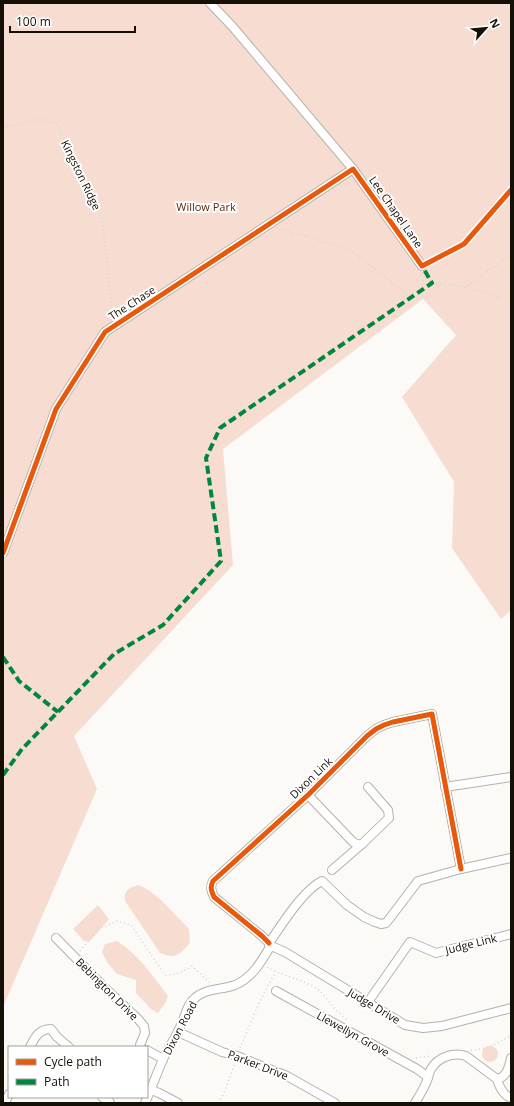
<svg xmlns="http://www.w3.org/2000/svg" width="514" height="1106" font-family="'Open Sans',sans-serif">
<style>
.green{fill:#f7ddd1}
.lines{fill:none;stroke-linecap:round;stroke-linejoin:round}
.minor-casing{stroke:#b5b2aa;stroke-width:10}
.path{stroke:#d3d3d1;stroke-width:1.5;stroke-dasharray:1 3;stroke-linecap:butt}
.minor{stroke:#fefefe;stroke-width:8}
.quiet{stroke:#00873e;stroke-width:4;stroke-dasharray:8 4;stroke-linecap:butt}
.cycleway-casing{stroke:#fff;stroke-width:8}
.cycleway{stroke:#e8590c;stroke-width:5}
.labels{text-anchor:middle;stroke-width:4;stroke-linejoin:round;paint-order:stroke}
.street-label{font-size:11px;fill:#151005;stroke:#fff}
.park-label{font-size:11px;fill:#5f250a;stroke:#fff}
</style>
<rect width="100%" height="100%" fill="#fbfaf6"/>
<g class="green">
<polygon points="3,3 511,3 511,610 501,619 452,548 454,482 402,397 456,335 423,299 223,449 233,565 74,736 97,789 3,1007"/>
<path d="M139 885 150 891 163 902 189 929 190 943C180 954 176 960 160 953L125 901C124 889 129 888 139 885Z"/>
<polygon points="98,905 109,919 90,941 84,941 73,929"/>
<path d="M117 941C139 955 153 976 168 996L166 1002 158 1013 152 1010 136 993V980L117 974 107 962 102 952 105 944Z"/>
<circle cx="490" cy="1054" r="8"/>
</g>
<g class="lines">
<defs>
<g id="minor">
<polyline points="210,3 232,26 353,169 422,266"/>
<polyline points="3,553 56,409 105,332 353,169"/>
<polyline points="445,787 511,777"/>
<path d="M308 795 352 841C355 844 358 845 362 844L389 818 388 810 368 787"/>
<polyline points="332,870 362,844"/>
<polyline points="56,938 106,989 138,1019 144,1026 145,1033 140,1045"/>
<path d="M269 943 262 936 214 897C211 890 210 887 213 881L308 795 367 736 376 729 384 725 393 722 432 714 461 869"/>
<polyline points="269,945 285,952 405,1025 423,1028 442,1026 511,1008"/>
<polyline points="276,991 417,1069 428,1077"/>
<polyline points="368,1002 410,942 436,953 511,934"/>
<polyline points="178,1032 222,1052 237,1056 287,1076 335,1103"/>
<path d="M30 1047C35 1037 39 1029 51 1029L57 1037 69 1047"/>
<polyline points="147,1050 163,1059"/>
<path d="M497 1079C499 1086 503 1095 511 1098"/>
<polyline points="150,1089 159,1093 178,1103"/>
<polyline points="102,1097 109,1101 110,1103"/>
<polyline points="5,1103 9,1094"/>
<path d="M145 1103C152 1087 158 1070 165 1055 170 1045 177 1035 181 1025 185 1017 187 1004 195 998 206 988 222 990 235 985 252 978 261 962 270 947L269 943C281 926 303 890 322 881L347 905 364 917 375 922 381 924 386 923 390 918 418 881 461 869 511 858"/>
<path d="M415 1103C420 1095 425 1087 428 1078 429 1075 429 1072 431 1069 438 1057 453 1052 466 1056L497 1079C507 1077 509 1067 511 1058"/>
</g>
</defs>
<use href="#minor" class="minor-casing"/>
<g class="path">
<polyline points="3,125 7,127 41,119 57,124 102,217 112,308 123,311"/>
<polyline points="277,228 349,249 411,297"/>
<polyline points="432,283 466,287 511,254"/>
<polyline points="466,287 498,297"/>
<path d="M80 951 99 929 117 921 131 925 165 975C176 975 183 972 192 966L210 983"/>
<path d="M267 967C282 976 301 979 316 988 324 994 329 1002 335 1009 339 1013 343 1017 347 1020"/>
<path d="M240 1048C251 1022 261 996 276 972"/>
<path d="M471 1050C489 1049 496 1044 511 1035"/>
<polyline points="416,1058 430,1056"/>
<polyline points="219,1103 225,1090 235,1063"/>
</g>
<use href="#minor" class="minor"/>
<g class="quiet">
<polyline points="3,657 19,681 58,712"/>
<polyline points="3,775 22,749 114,654 163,625 221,561 206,458 220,428 432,283 422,266"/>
</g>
<defs>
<g id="cycleway">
<polyline points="3,553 56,409 105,332 353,169 422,266 464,244 511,190"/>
<path d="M269 943 262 936 214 897C211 890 210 887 213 881L308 795 367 736 376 729 384 725 393 722 432 714 461 869"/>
</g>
</defs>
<use href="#cycleway" class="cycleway-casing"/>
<use href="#cycleway" class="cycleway"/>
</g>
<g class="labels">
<g class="street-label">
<text transform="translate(81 175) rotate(64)" y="4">Kingston Ridge</text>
<text transform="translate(396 212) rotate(55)" y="4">Lee Chapel Lane</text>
<text transform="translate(132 303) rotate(-33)" y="4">The Chase</text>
<text transform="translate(311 778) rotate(-44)" y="4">Dixon Link</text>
<text transform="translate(471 944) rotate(-14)" y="4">Judge Link</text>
<text transform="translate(107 989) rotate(45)" y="4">Bebington Drive</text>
<text transform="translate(374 1006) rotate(31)" y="4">Judge Drive</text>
<text transform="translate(180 1028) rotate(-62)" y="4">Dixon Road</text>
<text transform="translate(353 1034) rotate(29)" y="4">Llewellyn Grove</text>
<text transform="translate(258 1065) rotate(21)" y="4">Parker Drive</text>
</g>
<g class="park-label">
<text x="206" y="211">Willow Park</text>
</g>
</g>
<rect width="514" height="1106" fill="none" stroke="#151005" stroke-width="8"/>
<rect x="8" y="1046" width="140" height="52" fill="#ffffff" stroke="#a19f9b"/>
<rect x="16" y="1059" width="20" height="6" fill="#e8590c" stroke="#a19f9b"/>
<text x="44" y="1066" font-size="12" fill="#151005">Cycle path</text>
<rect x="16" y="1079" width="20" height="6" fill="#00873e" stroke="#a19f9b"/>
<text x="44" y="1086" font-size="12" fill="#151005">Path</text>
<g transform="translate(486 28) rotate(63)" stroke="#ffffff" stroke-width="3" paint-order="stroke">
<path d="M0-3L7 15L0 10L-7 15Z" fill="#151005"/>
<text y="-6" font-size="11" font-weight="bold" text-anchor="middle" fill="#151005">N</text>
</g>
<path d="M10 26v6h125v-6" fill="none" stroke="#151005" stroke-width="2"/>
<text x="16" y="26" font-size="12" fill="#151005" stroke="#ffffff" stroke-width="3" paint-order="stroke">100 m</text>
</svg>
